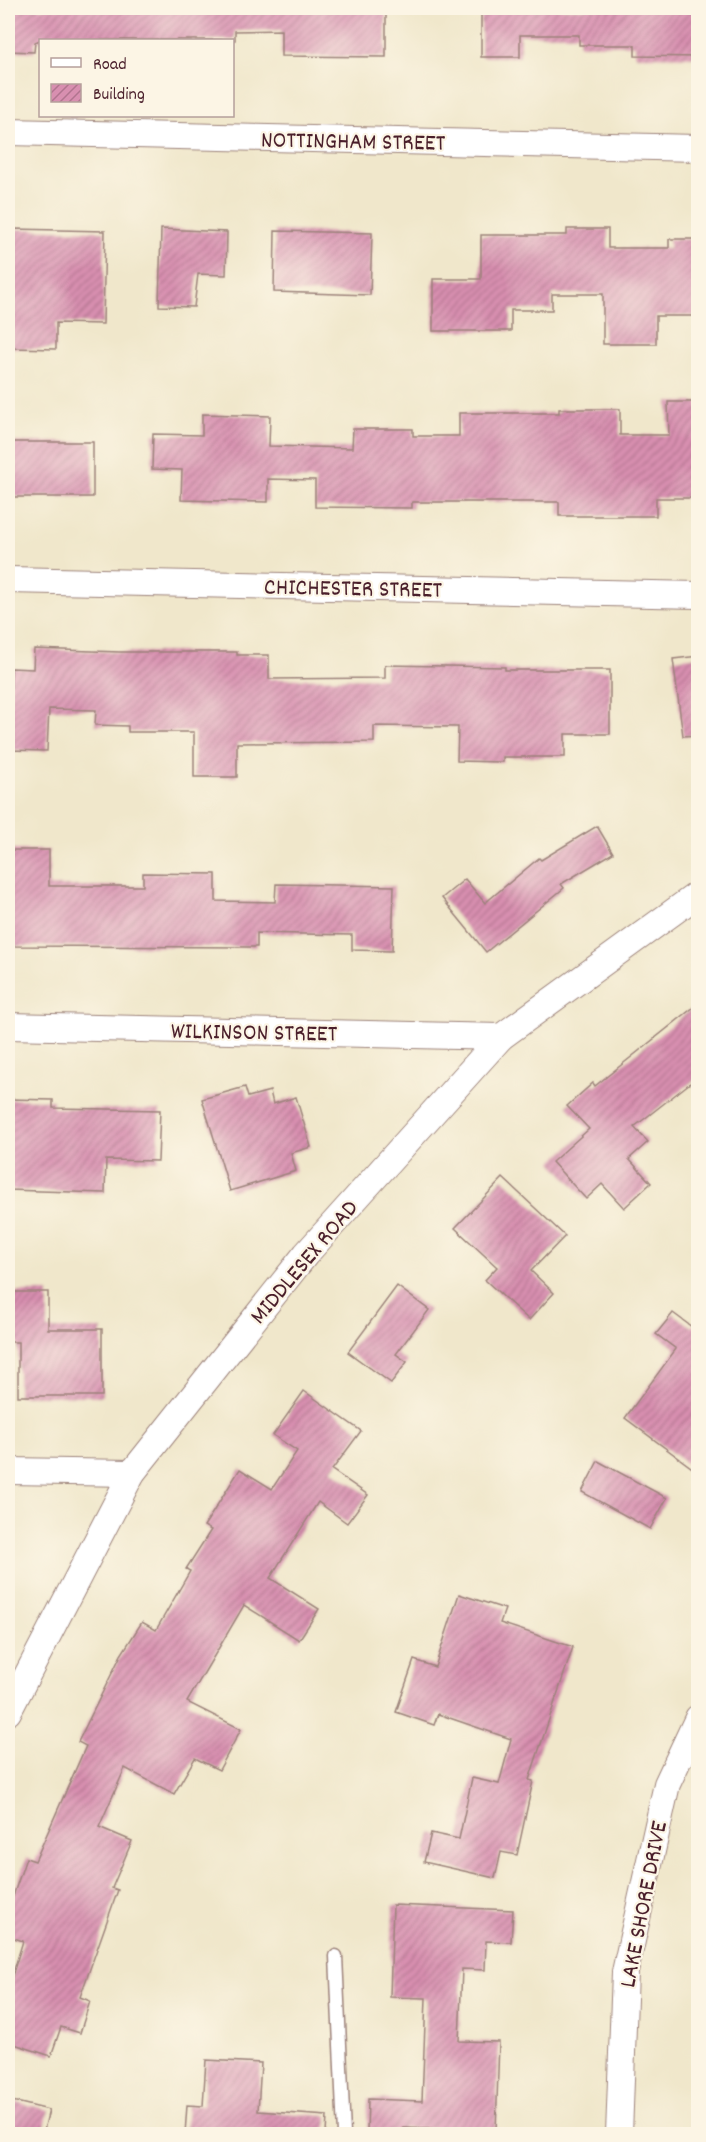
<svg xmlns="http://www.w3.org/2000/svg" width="706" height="2142" font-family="Dekko,sans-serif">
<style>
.building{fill:url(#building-hatch)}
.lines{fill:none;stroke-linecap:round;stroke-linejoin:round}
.lane-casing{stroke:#9d837b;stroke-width:15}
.street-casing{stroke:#9d837b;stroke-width:28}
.lane{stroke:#fff;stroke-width:12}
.street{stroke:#fff;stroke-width:26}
.labels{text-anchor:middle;stroke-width:4.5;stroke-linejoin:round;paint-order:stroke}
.street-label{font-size:24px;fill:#4a1f2b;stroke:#fcf5e5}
</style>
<defs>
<pattern id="building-hatch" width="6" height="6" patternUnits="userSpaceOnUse" patternTransform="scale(1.5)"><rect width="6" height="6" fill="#d88fb0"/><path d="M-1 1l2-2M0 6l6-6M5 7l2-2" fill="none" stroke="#b1748f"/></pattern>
</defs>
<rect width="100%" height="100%" fill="#fcf5e5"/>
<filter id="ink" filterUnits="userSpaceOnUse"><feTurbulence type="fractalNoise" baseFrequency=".0167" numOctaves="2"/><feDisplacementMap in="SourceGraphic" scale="12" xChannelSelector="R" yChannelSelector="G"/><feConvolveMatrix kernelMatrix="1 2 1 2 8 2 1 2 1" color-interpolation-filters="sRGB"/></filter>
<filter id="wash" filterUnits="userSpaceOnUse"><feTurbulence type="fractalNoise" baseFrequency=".008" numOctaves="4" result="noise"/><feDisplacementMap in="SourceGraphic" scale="24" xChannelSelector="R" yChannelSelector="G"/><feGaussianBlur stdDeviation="1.35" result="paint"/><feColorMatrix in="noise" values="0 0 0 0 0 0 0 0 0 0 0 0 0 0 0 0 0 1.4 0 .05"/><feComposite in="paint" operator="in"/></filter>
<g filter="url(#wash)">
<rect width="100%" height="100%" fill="#f0e7cb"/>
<g id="blocks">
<g class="building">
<polygon points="8,8 386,8 386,57 281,56 281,30 235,31 235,40 40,40 35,42 34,52 8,51"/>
<polygon points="502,8 699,8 699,57 635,56 635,45 579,45 579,35 520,35 520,57 481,57 481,10 502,10"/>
<polygon points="13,229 105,231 103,324 56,323 56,349 11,348"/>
<polygon points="161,229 227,232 226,275 198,274 194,307 159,306"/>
<polygon points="567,229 608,229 608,248 669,248 669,239 699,239 699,316 656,316 656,344 603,344 603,294 552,294 552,310 511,310 511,331 433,331 433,279 481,279 481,235 567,235"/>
<polygon points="275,231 372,233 370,295 274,292"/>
<polygon points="668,402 699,402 699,498 656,498 656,516 559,516 559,502 412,502 412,508 315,507 315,480 268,479 268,502 181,500 182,470 152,469 153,434 202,435 202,414 270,416 269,446 352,448 353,429 413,429 413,436 459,436 459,413 559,413 559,409 620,409 620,435 669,435"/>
<rect x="10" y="442" width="83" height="55"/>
<polygon points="34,649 120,652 237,652 237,655 269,655 269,679 385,678 385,665 505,667 505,670 610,670 610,734 565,734 565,757 503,757 503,762 457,761 458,727 374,726 374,742 237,743 237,777 194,777 194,732 128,732 128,726 95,725 96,710 49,709 47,751 9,750 11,668 33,669"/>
<polygon points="699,656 699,735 683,736 673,659"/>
<polygon points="597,826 613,853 561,884 564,888 486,952 442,898 465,879 485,903 539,858 541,860"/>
<polygon points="8,850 49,850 49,886 143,886 143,873 216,874 216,901 275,902 276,884 394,886 392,951 352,950 352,935 257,933 257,947 8,946"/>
<polygon points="699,1003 699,1076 634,1127 648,1142 629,1159 651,1183 624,1208 602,1184 586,1199 552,1162 589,1129 567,1106 593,1083 595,1086"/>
<polygon points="245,1087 248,1097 270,1091 273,1104 296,1097 311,1147 291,1153 296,1171 230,1191 202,1099"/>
<polygon points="8,1099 53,1100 53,1108 160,1110 158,1161 106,1160 105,1193 8,1190"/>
<polygon points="503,1178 565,1236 531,1271 554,1293 529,1320 485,1280 497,1267 455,1228"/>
<polygon points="397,1286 429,1310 396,1354 407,1362 391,1383 348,1352"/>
<polygon points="9,1292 48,1292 48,1329 102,1329 102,1396 18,1396 18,1342 9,1342"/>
<polygon points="673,1313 692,1327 699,1318 699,1473 625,1418 676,1349 656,1334"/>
<polygon points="304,1391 361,1431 332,1470 368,1495 347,1523 318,1502 270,1578 319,1609 299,1640 244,1605 187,1702 241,1729 219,1770 195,1758 174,1794 125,1768 99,1827 132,1841 112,1888 118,1890 80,1997 90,2001 80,2033 61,2027 51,2056 8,2042 8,1989 23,1941 8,1936 8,1911 26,1858 35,1861 86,1746 78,1742 121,1655 142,1622 156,1630 190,1571 186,1569 211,1530 204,1526 240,1469 272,1489 297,1451 273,1435"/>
<polygon points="598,1461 667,1498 650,1529 582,1492"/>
<polygon points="459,1594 505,1609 500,1623 573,1647 529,1780 533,1781 517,1855 501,1852 495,1878 424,1862 431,1833 459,1839 472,1778 499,1784 511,1739 438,1714 434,1725 396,1712 414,1660 435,1667"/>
<polygon points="393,1905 513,1910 511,1942 486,1941 485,1970 462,1969 459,2041 499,2042 496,2131 403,2128 403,2134 367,2132 368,2099 422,2101 426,1998 390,1997"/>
<polygon points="206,2060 261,2063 258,2111 327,2116 326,2134 185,2134 187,2105 203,2106"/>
<polygon points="8,2100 49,2110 43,2134 8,2134"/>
</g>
</g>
</g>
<g filter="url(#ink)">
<use href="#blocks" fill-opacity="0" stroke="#9d837b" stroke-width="1.5"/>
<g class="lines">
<defs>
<polyline id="lane" points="336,1956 344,2134"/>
<g id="street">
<polyline points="8,132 698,148"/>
<polyline points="8,580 698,595"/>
<polyline points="8,1026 501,1037"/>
<polyline points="8,1471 132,1473"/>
<polyline points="8,1712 132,1473 306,1254 501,1037 698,894"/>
<polyline points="619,2134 625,1972 667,1784 698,1718"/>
</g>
</defs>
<use href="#lane" class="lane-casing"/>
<use href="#street" class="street-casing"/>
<use href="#lane" class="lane"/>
<use href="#street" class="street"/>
</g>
</g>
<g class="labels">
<g class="street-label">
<text transform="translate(353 140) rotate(1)" y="8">NOTTINGHAM STREET</text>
<text transform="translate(353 587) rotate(1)" y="8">CHICHESTER STREET</text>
<text transform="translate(254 1031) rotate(1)" y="8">WILKINSON STREET</text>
<text transform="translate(303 1261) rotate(-50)" y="8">MIDDLESEX ROAD</text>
<text transform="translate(642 1904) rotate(-79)" y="8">LAKE SHORE DRIVE</text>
</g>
</g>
<rect width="706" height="2142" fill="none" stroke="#fcf5e5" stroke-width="30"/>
<rect x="39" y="39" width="195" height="78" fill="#fcf5e5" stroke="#b59f9b" stroke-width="1.5"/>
<rect x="51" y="58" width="30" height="9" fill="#ffffff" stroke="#b59f9b" stroke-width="1.5"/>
<text x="93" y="69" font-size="18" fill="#4a1f2b">Road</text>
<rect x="51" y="84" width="30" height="18" fill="url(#building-hatch)" stroke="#b59f9b" stroke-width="1.5"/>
<text x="93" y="99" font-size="18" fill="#4a1f2b">Building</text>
</svg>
